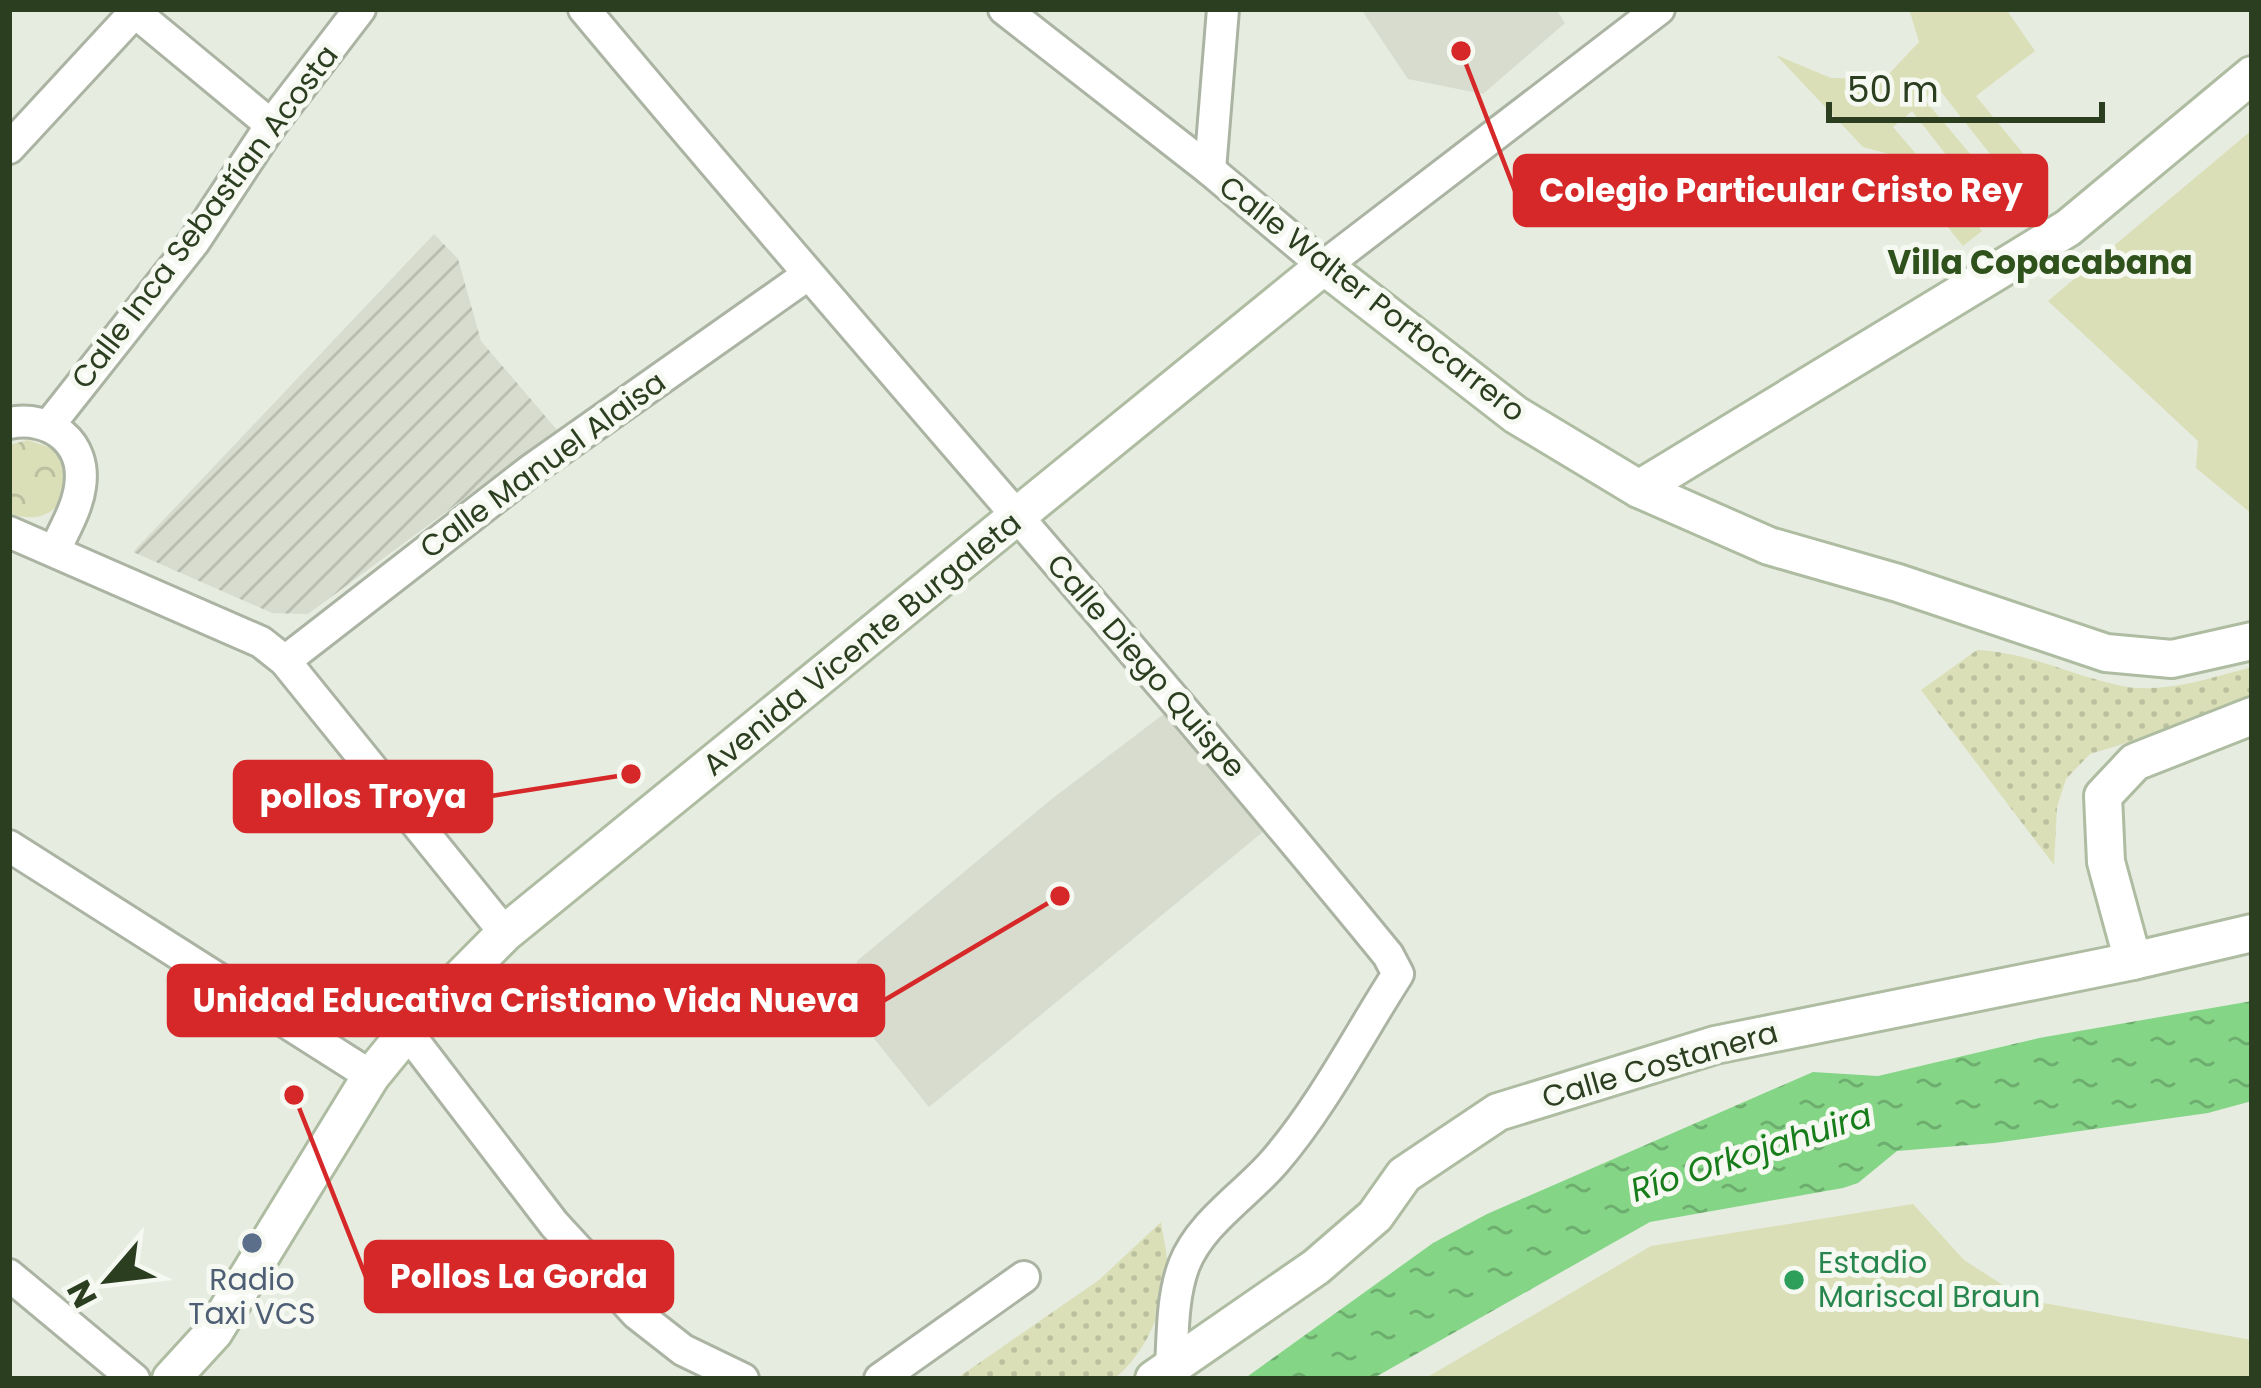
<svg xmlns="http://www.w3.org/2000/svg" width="2261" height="1388" font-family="Poppins,sans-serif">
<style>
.built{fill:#d7dccf}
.industrial{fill:url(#industrial-furrows)}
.grass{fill:url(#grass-dots)}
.forest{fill:url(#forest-crowns)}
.garden{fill:#dadfb8}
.water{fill:url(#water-ripples)}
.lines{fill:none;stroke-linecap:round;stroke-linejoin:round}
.street-casing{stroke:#abb4a3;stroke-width:36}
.secondary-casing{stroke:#aebca1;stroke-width:42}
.street{stroke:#fff;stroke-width:30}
.secondary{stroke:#fff;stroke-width:36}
.service-dot{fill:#5c6f8a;stroke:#f6f9f1;stroke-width:4.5}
.leisure-dot{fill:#2e9e5b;stroke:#f6f9f1;stroke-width:4.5}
.labels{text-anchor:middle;stroke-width:10;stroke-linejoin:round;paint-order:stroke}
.street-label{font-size:30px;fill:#2c3e20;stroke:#f6f9f1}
.leisure-label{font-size:30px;fill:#27864d;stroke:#f6f9f1;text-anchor:start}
.service-label{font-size:30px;fill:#4e5e75;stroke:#f6f9f1}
.neighbourhood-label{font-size:33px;font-weight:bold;fill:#2f511b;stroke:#f6f9f1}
.water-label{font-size:33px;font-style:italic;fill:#177d1a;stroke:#f6f9f1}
.leader{fill:none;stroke:#d62828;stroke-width:4.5}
.callout-dot{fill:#d62828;stroke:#f6f9f1;stroke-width:4.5}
.callout{fill:#d62828;stroke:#d62828;stroke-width:4.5}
.callout-label{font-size:33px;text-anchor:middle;font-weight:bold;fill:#fff}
</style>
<defs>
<pattern id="industrial-furrows" width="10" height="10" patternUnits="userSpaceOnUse" patternTransform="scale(3)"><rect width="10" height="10" fill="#d7dccf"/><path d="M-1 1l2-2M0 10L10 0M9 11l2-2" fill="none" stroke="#b9beb1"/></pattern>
<pattern id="grass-dots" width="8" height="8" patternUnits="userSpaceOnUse" patternTransform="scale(3)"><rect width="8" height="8" fill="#dadfb8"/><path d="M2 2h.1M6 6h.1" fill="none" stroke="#bbc09e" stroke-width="1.8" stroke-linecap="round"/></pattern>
<pattern id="forest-crowns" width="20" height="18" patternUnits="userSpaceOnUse" patternTransform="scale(3)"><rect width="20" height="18" fill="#dadfb8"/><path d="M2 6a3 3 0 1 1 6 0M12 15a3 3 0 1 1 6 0" fill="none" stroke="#bbc09e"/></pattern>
<pattern id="water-ripples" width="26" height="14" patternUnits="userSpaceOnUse" patternTransform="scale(3)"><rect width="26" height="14" fill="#85d587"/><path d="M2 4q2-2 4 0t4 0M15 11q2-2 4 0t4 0" fill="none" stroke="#6dae6e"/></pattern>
</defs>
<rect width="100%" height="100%" fill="#e7ece1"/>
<g class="built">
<polygon points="1361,9 1556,9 1565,23 1483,94 1408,79"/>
<polygon points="1169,710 1264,831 929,1107 852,1011 857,961 1053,798"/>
</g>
<polygon class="industrial" points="434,234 458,259 481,341 557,430 308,614 272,613 133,552"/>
<g class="grass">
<path d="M1977 650C2028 652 2072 676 2122 686 2166 694 2210 678 2252 667V695L2189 724 2090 754 2066 779 2057 807 2054 865 1921 690Z"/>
<path d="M1161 1222C1163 1237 1168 1254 1167 1269 1167 1307 1143 1357 1114 1379H956L1099 1280Z"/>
</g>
<path class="forest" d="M28 440 51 448C84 484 57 532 9 513V445Z"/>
<g class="garden">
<polygon points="1909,9 2006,9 2035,51 1976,96 2044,179 2024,197 1938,88 1924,99 2014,206 1997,220 1912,111 1893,127 1982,231 1963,246 1889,154 1863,147 1776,55 1831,78 1884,79 1919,42"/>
<polygon points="2252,130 2252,514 2196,468 2198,441 2048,301"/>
<polygon points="1913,1204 1964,1260 2026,1300 2252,1340 2252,1379 1424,1379 1651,1246"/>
</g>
<polygon class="water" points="2252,1001 2252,1101 2208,1113 1994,1143 1897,1151 1858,1183 1843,1188 1650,1222 1372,1379 1244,1379 1433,1243 1487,1214 1813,1072 1878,1076 2039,1038"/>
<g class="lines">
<defs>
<g id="street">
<polyline points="131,9 271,125"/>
<path d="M584 9C849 327 1126 635 1388 955L1398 974C1358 1036 1323 1105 1275 1161 1246 1195 1201 1222 1184 1265 1172 1297 1173 1333 1171 1367"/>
<polyline points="1004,9 1210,170 1324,266 1659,9"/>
<polyline points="9,148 134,13"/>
<polyline points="1210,170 1223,9"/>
<path d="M9 423C50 415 87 442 80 487 77 509 64 530 55 550"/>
<polyline points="50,424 194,242 271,125 360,9"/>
<polyline points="9,532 261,642 285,661 505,933"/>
<polyline points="285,661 531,470 806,276"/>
<polyline points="9,846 371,1076"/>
<polyline points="407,1032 554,1224 637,1314 683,1350 743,1379"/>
<polyline points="9,1275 134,1379"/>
<polyline points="880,1379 1024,1277"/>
</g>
<g id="secondary">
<polyline points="1639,489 2068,228 2252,75"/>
<polyline points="2133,961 2106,862 2103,796 2135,762 2252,716"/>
<polyline points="171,1379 214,1332 371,1076 407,1032 505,933 1324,266 1516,415 1639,489 1769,546 1898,583 2106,653 2172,659 2252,641"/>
<polyline points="1154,1379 1316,1267 1375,1216 1404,1175 1498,1112 1715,1045 2133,961 2252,933"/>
</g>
</defs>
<use href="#street" class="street-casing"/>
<use href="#secondary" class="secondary-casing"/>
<use href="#street" class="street"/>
<use href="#secondary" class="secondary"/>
</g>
<circle class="service-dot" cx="252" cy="1243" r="12"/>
<circle class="leisure-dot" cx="1794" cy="1280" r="12"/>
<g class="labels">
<g class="street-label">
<text transform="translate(205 217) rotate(-53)" y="10">Calle Inca Sebastían Acosta</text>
<text transform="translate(1372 299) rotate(38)" y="10">Calle Walter Portocarrero</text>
<text transform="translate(543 465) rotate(-36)" y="10">Calle Manuel Alaisa</text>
<text transform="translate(862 644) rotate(-39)" y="10">Avenida Vicente Burgaleta</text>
<text transform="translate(1146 666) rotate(49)" y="10">Calle Diego Quispe</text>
<text transform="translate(1660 1065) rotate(-16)" y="10">Calle Costanera</text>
</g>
<g class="leisure-label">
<text x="1818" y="1273">Estadio<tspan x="1818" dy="34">Mariscal Braun</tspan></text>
</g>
<g class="service-label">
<text x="252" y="1290">Radio<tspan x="252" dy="34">Taxi VCS</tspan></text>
</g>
<g class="neighbourhood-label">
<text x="2040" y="274">Villa Copacabana</text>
</g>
<g class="water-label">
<text transform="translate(1751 1152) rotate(-18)" y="12">Río Orkojahuira</text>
</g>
</g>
<path class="leader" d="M1461 51L1515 191M631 774L491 796M1060 896L883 1001M294 1095L366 1277"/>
<g class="callout-dot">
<circle cx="1461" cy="51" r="12"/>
<circle cx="631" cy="774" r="12"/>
<circle cx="1060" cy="896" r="12"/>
<circle cx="294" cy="1095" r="12"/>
</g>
<g class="callout">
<rect x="1515" y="156" width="531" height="69" rx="12"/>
<rect x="235" y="762" width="256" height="69" rx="12"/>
<rect x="169" y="966" width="714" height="69" rx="12"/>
<rect x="366" y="1242" width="306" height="69" rx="12"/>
</g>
<g class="callout-label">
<text x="1781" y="202">Colegio Particular Cristo Rey</text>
<text x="363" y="808">pollos Troya</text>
<text x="526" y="1012">Unidad Educativa Cristiano Vida Nueva</text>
<text x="519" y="1288">Pollos La Gorda</text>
</g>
<rect width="2261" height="1388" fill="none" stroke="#2c3e20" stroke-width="24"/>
<g transform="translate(108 1280) rotate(242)" stroke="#f6f9f1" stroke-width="9" paint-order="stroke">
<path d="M0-9L21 45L0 30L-21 45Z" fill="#2c3e20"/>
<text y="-18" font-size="33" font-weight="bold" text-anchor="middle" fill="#2c3e20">N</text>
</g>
<path d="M1829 102v18h273v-18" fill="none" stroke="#2c3e20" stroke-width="6"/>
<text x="1847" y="102" font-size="36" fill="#2c3e20" stroke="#f6f9f1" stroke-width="9" paint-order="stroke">50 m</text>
</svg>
